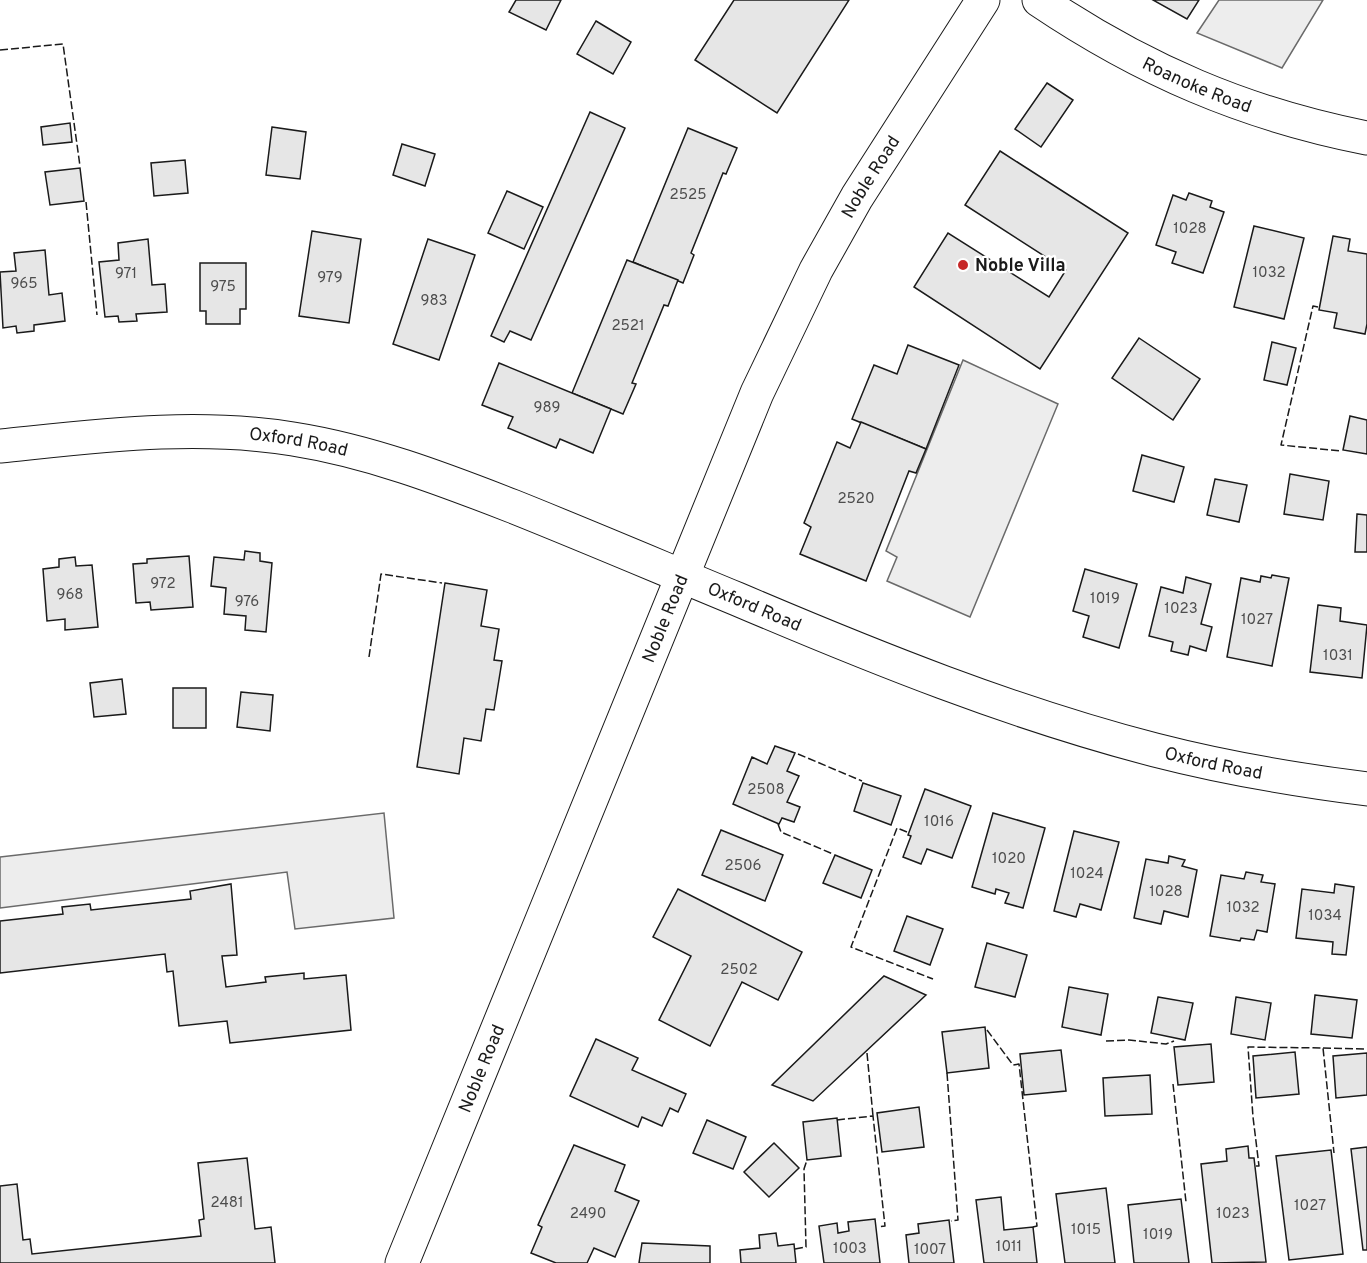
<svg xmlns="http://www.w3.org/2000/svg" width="1367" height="1263" font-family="Overpass,sans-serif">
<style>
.parking{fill:#ededed;stroke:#6a6a6a;stroke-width:1.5}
.building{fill:#e6e6e6;stroke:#1a1a1a;stroke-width:1.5}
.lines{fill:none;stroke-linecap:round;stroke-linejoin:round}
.minor-casing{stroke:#1a1a1a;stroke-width:35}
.secondary-casing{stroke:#1a1a1a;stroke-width:35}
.minor{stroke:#fff;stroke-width:33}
.secondary{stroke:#fff;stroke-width:33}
.fence{stroke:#1a1a1a;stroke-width:1.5;stroke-dasharray:8 3;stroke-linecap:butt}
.poi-dot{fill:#c62828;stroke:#fff;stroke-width:2}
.labels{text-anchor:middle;stroke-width:4.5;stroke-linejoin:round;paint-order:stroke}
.number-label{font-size:15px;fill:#4d4d4d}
.street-label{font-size:18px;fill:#1a1a1a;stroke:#fff}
.poi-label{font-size:18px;font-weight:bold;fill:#1a1a1a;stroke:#fff;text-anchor:start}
</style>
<rect width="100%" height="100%" fill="#fff"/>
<g class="parking">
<polygon points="1219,0 1323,0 1282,68 1197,33"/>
<polygon points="963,360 1058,404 970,617 887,581 897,557 886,551"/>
<polygon points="384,813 394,918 295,929 287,872 0,908 0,857"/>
</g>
<g class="building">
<polygon points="516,0 561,0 546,30 509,12"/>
<polygon points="734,0 849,0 777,113 695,60"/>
<polygon points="1153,0 1199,0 1187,19"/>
<polygon points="596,21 631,42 613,74 577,54"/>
<polygon points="1047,83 1073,100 1041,147 1015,129"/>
<polygon points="590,112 625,128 531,340 510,331 504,342 491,336"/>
<polygon points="70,123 72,142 43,145 41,127"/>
<polygon points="272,127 306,132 300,179 266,175"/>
<polygon points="688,128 737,148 726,174 723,173 691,253 694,255 683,283 633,262"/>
<polygon points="402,144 435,154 425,186 393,175"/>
<polygon points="1000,151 1128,233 1040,369 914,287 948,233 1049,297 1066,270 965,205"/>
<polygon points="185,160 188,193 154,196 151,163"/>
<polygon points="80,168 84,201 50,205 45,172"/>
<polygon points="507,191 543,207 524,249 488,233"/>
<polygon points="1189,193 1212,201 1210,207 1224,212 1203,273 1172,263 1176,252 1156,245 1173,195 1186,200"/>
<polygon points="1254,226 1304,238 1284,319 1234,307"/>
<polygon points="312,231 361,239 349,323 299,316"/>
<polygon points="1333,236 1350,239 1348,251 1367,254 1367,324 1365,334 1334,328 1337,313 1319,310"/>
<polygon points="148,239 152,285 165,284 167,312 136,314 137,321 119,322 118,316 105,317 99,262 119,260 118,243"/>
<polygon points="428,239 475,255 439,360 393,344"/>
<polygon points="45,250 49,295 62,293 65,321 34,325 34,331 17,333 16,326 3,328 0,272 16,271 14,253"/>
<polygon points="627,260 678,280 668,306 664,305 632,383 636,384 623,414 572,393"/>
<polygon points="200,263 246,263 246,309 240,309 240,324 206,324 206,311 200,311"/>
<polygon points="1139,338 1200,379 1173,420 1112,378"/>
<polygon points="1272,342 1296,348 1287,385 1264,380"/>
<polygon points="908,345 959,365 926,449 852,419 874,365 897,374"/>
<polygon points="499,363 611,409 593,453 560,439 556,448 508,428 513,417 482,405"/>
<polygon points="1350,416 1367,420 1367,454 1343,450"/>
<polygon points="861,422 926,449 916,473 909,471 866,581 800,554 811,527 804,523 837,442 850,448"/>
<polygon points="1142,455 1184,467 1174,502 1133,491"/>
<polygon points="1290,474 1329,481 1323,520 1284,514"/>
<polygon points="1215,479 1247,485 1239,522 1207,515"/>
<polygon points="1357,514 1367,515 1367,552 1355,552"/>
<polygon points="245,551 260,553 260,561 272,563 266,632 245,630 246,616 224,614 226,588 211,586 214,557 244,560"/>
<polygon points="189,556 193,607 151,610 150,602 136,603 133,564 147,563 147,559"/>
<polygon points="75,557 76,566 92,565 98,627 65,630 65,619 47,621 43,569 59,567 59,559"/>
<polygon points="1085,569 1137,584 1119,648 1083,637 1089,616 1073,611"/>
<polygon points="1272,575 1289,578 1272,666 1227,657 1241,578 1260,582 1261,576 1271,578"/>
<polygon points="1186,577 1211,584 1201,624 1212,627 1206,651 1190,646 1188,655 1171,651 1173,642 1149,636 1161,587 1183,593"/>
<polygon points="445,583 487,590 481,626 499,629 494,660 502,661 494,710 486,709 481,741 464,738 459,774 417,767"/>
<polygon points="1318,605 1341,608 1340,621 1367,625 1362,678 1310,672"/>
<polygon points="122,679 126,714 94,717 90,683"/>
<rect x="173" y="688" width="33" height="40"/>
<polygon points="241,692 273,695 270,731 237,727"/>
<polygon points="775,746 795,753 787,771 799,776 787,802 800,807 794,822 782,818 779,824 733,804 752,757 767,764"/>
<polygon points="863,783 901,796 891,825 854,811"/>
<polygon points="925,789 971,806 952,858 927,849 921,864 903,857 911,836 908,835"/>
<polygon points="993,813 1045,828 1023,908 1005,903 1009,893 996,889 995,894 972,887"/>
<polygon points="721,830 783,855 765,901 702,875"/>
<polygon points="1074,831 1119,842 1101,910 1080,904 1076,917 1054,911"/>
<polygon points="835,855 872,870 861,898 823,883"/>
<polygon points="1169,856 1185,860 1182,866 1197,870 1188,917 1164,911 1161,924 1134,918 1146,859 1168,863"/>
<polygon points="1246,872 1263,875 1261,882 1275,884 1267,932 1257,930 1254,940 1241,938 1240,941 1210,936 1221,875 1244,879"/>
<polygon points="231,884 237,955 222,956 226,987 266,982 265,977 304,973 304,979 346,975 351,1030 230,1043 227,1021 179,1026 173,971 167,972 165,954 0,973 0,921 63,914 62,907 90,904 91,910 191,899 190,891"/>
<polygon points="1335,884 1354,887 1346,955 1332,954 1333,942 1296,938 1302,889 1334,893"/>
<polygon points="678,889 802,952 778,1000 742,982 710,1046 659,1020 691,956 653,937"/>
<polygon points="907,916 943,929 930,965 894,951"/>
<polygon points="987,943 1027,955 1015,997 975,987"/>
<polygon points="884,976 926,995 813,1101 772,1085"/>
<polygon points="1069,987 1108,994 1101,1035 1062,1027"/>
<polygon points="1315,995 1357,1000 1352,1038 1311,1034"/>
<polygon points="1158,997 1193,1003 1185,1040 1151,1033"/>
<polygon points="1236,997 1271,1003 1265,1040 1231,1034"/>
<polygon points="985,1027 989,1068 947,1073 942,1032"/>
<polygon points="596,1039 638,1058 632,1070 686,1094 678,1112 670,1108 662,1126 642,1117 638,1127 570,1096"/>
<polygon points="1211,1044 1214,1082 1178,1085 1174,1047"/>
<polygon points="1061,1050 1066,1091 1024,1095 1020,1054"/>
<polygon points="1295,1052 1299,1094 1256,1098 1253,1056"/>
<polygon points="1367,1053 1367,1095 1336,1098 1333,1056"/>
<polygon points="1150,1075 1152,1114 1105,1116 1103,1078"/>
<polygon points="919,1107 924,1147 882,1152 877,1113"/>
<polygon points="837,1118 841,1156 807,1160 803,1122"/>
<polygon points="707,1120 746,1137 733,1169 693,1153"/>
<polygon points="774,1143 799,1168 769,1197 744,1172"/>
<polygon points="574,1145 625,1165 615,1191 639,1201 615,1257 594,1248 587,1263 556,1263 531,1253 542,1227 538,1225"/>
<polygon points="1248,1146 1249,1158 1254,1158 1266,1262 1212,1263 1201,1164 1227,1161 1226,1149"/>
<polygon points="1367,1147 1367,1250 1363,1250 1351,1149"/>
<polygon points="1331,1150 1343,1254 1289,1260 1276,1156"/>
<polygon points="247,1158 255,1229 271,1227 275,1263 0,1263 0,1186 17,1184 23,1240 30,1239 32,1254 201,1236 199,1220 204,1219 198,1163"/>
<polygon points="1106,1188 1115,1263 1065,1263 1056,1194"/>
<polygon points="1001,1197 1004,1230 1033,1227 1037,1263 984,1263 976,1200"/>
<polygon points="1181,1199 1189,1263 1134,1263 1128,1205"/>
<polygon points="875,1219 880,1263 824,1263 819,1226 837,1223 838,1233 849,1231 848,1222"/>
<polygon points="949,1220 954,1263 909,1263 906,1235 919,1233 918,1224"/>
<polygon points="776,1233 778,1246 794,1244 796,1263 741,1263 740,1250 760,1248 759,1235"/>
<polygon points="642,1243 710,1246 710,1263 639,1263"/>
</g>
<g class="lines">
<defs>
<g id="minor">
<path id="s1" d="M1039 0C1143 70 1245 114 1367 138"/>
<path id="s2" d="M0 446C98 436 195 423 293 439 369 451 440 478 512 506 587 536 662 568 737 599 873 657 1012 713 1155 750 1225 768 1296 780 1367 789"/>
</g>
<g id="secondary">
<path id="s3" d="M402 1263 757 393 816 270 857 197 983 0"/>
</g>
</defs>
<use href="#minor" class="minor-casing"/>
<use href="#secondary" class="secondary-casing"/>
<use href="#minor" class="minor"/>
<use href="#secondary" class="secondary"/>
<g class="fence">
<polyline points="0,50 63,44 80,166"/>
<polyline points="86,202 97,315"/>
<polyline points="1318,307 1313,306 1281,445 1341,451"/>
<polyline points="369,657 381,574 442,583"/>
<polyline points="798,754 862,781"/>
<polyline points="778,824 781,832 833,854"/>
<polyline points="907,832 897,828 851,947 933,979"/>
<polyline points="987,1030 1013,1065 1019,1064 1037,1226 1033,1227"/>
<polyline points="1106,1041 1129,1040 1166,1044 1174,1041"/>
<polyline points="1323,1048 1367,1049"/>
<polyline points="867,1053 873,1116"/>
<polyline points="947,1073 958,1220 951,1221"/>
<polyline points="1173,1084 1186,1202"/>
<polyline points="837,1120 873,1116 885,1226 878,1227"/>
<polyline points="1256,1166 1259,1166 1253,1117 1248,1047 1323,1048 1334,1153"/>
<polyline points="795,1249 806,1247 804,1169 807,1160"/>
</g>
</g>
<circle class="poi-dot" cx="963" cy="265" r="6"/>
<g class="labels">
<g class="number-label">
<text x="688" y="199">2525</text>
<text x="1190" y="233">1028</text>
<text x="1269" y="277">1032</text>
<text x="126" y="278">971</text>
<text x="330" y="282">979</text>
<text x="24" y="288">965</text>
<text x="223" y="291">975</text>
<text x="434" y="305">983</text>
<text x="628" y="330">2521</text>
<text x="547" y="412">989</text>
<text x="856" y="503">2520</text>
<text x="163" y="588">972</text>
<text x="70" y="599">968</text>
<text x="1105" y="603">1019</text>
<text x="247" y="606">976</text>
<text x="1181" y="613">1023</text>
<text x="1257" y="624">1027</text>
<text x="1338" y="660">1031</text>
<text x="766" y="794">2508</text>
<text x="939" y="826">1016</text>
<text x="1009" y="863">1020</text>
<text x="743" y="870">2506</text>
<text x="1087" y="878">1024</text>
<text x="1166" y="896">1028</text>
<text x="1243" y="912">1032</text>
<text x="1325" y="920">1034</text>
<text x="739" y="974">2502</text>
<text x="227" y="1207">2481</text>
<text x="1310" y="1210">1027</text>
<text x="588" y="1218">2490</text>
<text x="1233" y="1218">1023</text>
<text x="1086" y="1234">1015</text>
<text x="1158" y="1239">1019</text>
<text x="1009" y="1251">1011</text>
<text x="850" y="1253">1003</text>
<text x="930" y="1254">1007</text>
</g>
<g class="street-label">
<text dy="6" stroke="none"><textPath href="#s1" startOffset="180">Roanoke Road</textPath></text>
<text dy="6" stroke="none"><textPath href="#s3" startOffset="1184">Noble Road</textPath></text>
<text dy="6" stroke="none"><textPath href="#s2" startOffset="300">Oxford Road</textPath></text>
<text dy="6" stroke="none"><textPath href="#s2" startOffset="786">Oxford Road</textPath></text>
<text dy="6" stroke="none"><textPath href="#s3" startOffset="696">Noble Road</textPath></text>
<text dy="6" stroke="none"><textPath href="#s2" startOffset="1272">Oxford Road</textPath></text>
<text dy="6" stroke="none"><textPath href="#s3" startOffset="210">Noble Road</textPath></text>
</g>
<g class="poi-label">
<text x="975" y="271">Noble Villa</text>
</g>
</g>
</svg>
